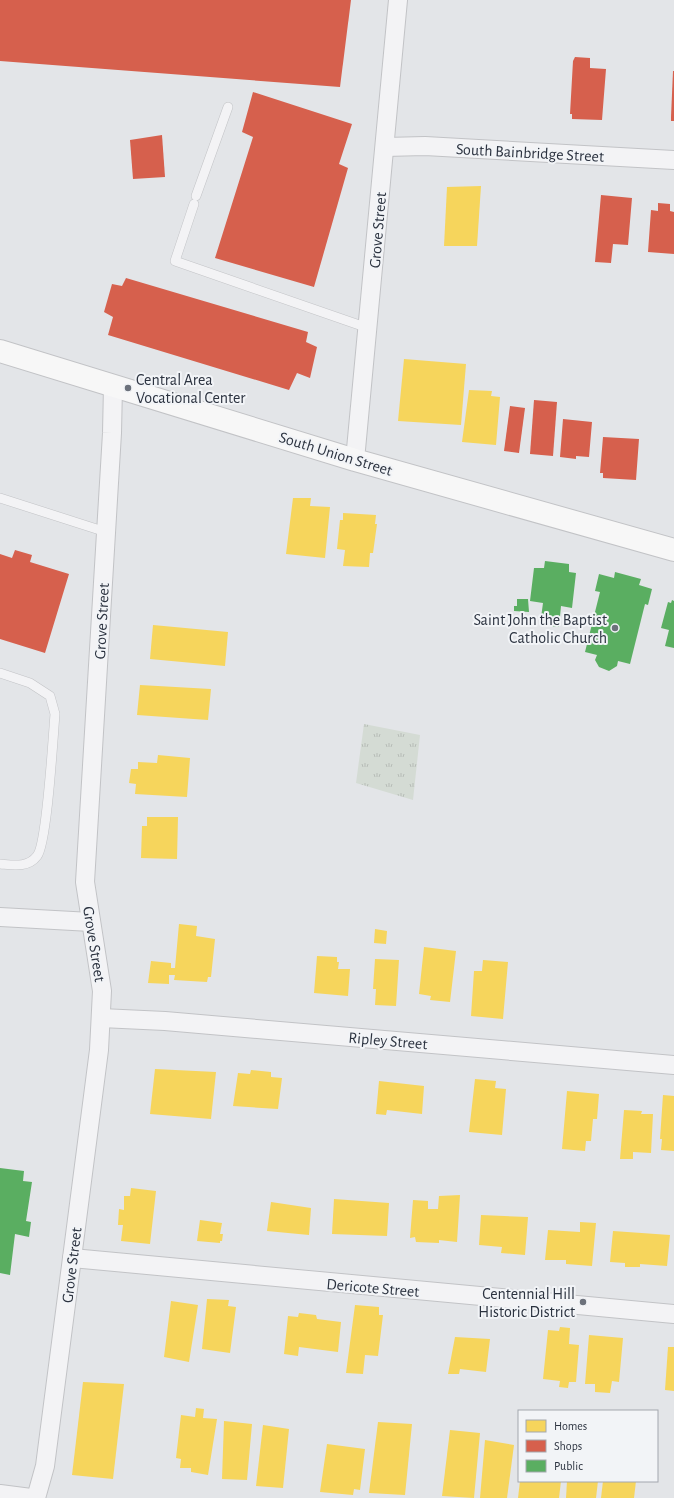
<svg xmlns="http://www.w3.org/2000/svg" width="674" height="1498" font-family="'Alegreya Sans',sans-serif">
<style>
.park{fill:url(#park-tufts)}
.homes{fill:#f6d55c}
.shops{fill:#d6604d}
.public{fill:#5aae61}
.lines{fill:none;stroke-linecap:round;stroke-linejoin:round}
.lane-casing{stroke:#c2c3c6;stroke-width:10}
.street-casing{stroke:#c2c3c6;stroke-width:20}
.secondary-casing{stroke:#c2c3c6;stroke-width:24}
.lane{stroke:#f3f3f5;stroke-width:9}
.street{stroke:#f3f3f5;stroke-width:18}
.secondary{stroke:#f7f7f7;stroke-width:22}
.poi-dot{fill:#6c717b;stroke:#f2f4f7;stroke-width:1.5}
.labels{text-anchor:middle;stroke-width:4;stroke-linejoin:round;paint-order:stroke}
.street-label{font-size:16px;fill:#2c3340;stroke:#f2f4f7}
.poi-label{font-size:16px;fill:#2c3340;stroke:#f2f4f7;text-anchor:end}
</style>
<defs>
<pattern id="park-tufts" width="24" height="20" patternUnits="userSpaceOnUse"><rect width="24" height="20" fill="#d4dbd4"/><path d="M3 7l-1-3M5 7V3M7 7l1-3M15 17l-1-3M17 17v-4M19 17l1-3" fill="none" stroke="#b6bcb7"/></pattern>
</defs>
<rect width="100%" height="100%" fill="#e3e5e8"/>
<polygon class="park" points="364,724 420,735 413,800 356,783"/>
<g class="homes">
<polygon points="481,186 477,246 444,246 447,187"/>
<polygon points="404,359 466,364 461,425 398,421"/>
<polygon points="469,390 492,391 491,396 500,397 496,445 462,442"/>
<polygon points="293,498 311,498 310,506 330,507 325,558 286,554"/>
<polygon points="343,513 376,515 375,524 377,524 373,553 370,553 369,567 343,566 345,550 337,549 340,520 343,520"/>
<polygon points="153,625 228,632 225,666 150,659"/>
<polygon points="140,685 211,689 208,720 137,715"/>
<polygon points="158,755 190,758 187,797 135,794 136,784 129,783 131,769 138,769 138,762 157,763"/>
<polygon points="147,817 178,817 177,859 141,858 142,826 147,826"/>
<polygon points="179,924 197,926 196,936 215,939 211,977 208,977 207,982 174,980 175,975 169,975 169,984 148,983 151,961 171,963 171,968 175,968"/>
<polygon points="375,929 387,931 386,944 374,943"/>
<polygon points="424,947 456,951 450,1002 430,1000 431,996 419,994"/>
<polygon points="317,956 337,957 337,962 339,962 338,969 350,969 348,996 314,993"/>
<polygon points="375,959 399,960 396,1006 375,1005 376,989 373,989"/>
<polygon points="483,960 508,962 503,1019 471,1016 474,971 482,971"/>
<polygon points="155,1069 216,1072 211,1119 150,1114"/>
<polygon points="251,1070 271,1072 271,1077 282,1078 278,1109 233,1106 238,1073 250,1074"/>
<polygon points="475,1079 496,1081 495,1088 506,1089 502,1135 469,1132"/>
<polygon points="379,1081 424,1086 422,1114 387,1110 386,1115 376,1114"/>
<polygon points="567,1091 599,1094 597,1119 593,1119 591,1141 586,1141 585,1151 562,1149"/>
<polygon points="663,1095 674,1096 674,1151 661,1150 662,1139 660,1139"/>
<polygon points="624,1110 642,1111 641,1114 653,1114 651,1153 633,1152 633,1159 620,1159"/>
<polygon points="131,1188 156,1191 150,1244 121,1241 123,1225 118,1225 119,1209 124,1210 124,1196 130,1196"/>
<polygon points="460,1195 457,1242 439,1240 439,1243 416,1242 415,1237 410,1238 413,1200 428,1201 428,1209 438,1209 439,1196"/>
<polygon points="334,1199 389,1203 387,1236 332,1234"/>
<polygon points="271,1202 311,1208 309,1235 267,1231"/>
<polygon points="481,1215 528,1217 525,1255 501,1253 502,1247 479,1245"/>
<polygon points="200,1220 222,1223 220,1234 223,1234 222,1241 220,1241 220,1243 197,1241"/>
<polygon points="580,1222 596,1223 592,1266 566,1264 566,1260 545,1260 548,1230 580,1232"/>
<polygon points="613,1231 670,1235 667,1266 640,1264 640,1267 625,1267 625,1263 610,1262"/>
<polygon points="207,1299 229,1300 228,1306 236,1307 230,1353 202,1349"/>
<polygon points="171,1301 198,1305 189,1362 164,1357"/>
<polygon points="355,1305 379,1307 379,1315 383,1315 378,1356 365,1355 363,1374 346,1373"/>
<polygon points="299,1313 316,1315 317,1319 341,1322 338,1352 299,1347 298,1356 284,1354 288,1316 298,1317"/>
<polygon points="560,1327 570,1328 569,1344 579,1345 576,1382 569,1382 568,1388 559,1387 560,1381 543,1379 548,1330 559,1331"/>
<polygon points="589,1335 623,1338 619,1382 612,1381 610,1393 595,1392 595,1384 585,1384"/>
<polygon points="455,1337 490,1339 486,1372 460,1369 459,1374 448,1374"/>
<polygon points="668,1347 674,1347 674,1391 665,1390"/>
<polygon points="83,1382 124,1384 113,1479 72,1475"/>
<polygon points="196,1408 204,1409 203,1418 217,1419 208,1475 191,1472 191,1468 180,1468 181,1459 176,1458 181,1415 195,1417"/>
<polygon points="224,1421 252,1424 247,1480 222,1479"/>
<polygon points="378,1422 412,1424 405,1495 369,1493"/>
<polygon points="263,1425 289,1429 283,1488 256,1486"/>
<polygon points="450,1430 480,1433 474,1498 442,1496"/>
<polygon points="485,1440 514,1445 507,1498 480,1498"/>
<polygon points="327,1444 365,1449 360,1490 354,1489 353,1495 320,1492"/>
<polygon points="520,1481 561,1481 559,1498 518,1498"/>
<polygon points="567,1481 598,1481 596,1498 566,1498"/>
<polygon points="603,1481 636,1481 634,1498 601,1498"/>
</g>
<g class="shops">
<polygon points="0,0 351,0 340,87 0,61"/>
<polygon points="575,57 590,58 590,68 606,69 602,120 572,119 572,114 570,114 573,61"/>
<polygon points="673,71 674,71 674,121 671,121 671,117"/>
<polygon points="253,92 352,124 339,164 348,168 314,287 215,258 253,137 242,132"/>
<polygon points="162,135 165,177 133,179 130,140"/>
<polygon points="601,195 632,198 628,245 613,244 611,263 595,262"/>
<polygon points="658,203 670,204 670,211 674,212 674,254 648,252 651,210 658,211"/>
<polygon points="126,278 308,332 306,342 317,347 310,378 297,373 289,390 108,335 113,317 104,312 112,284 122,286"/>
<polygon points="534,400 557,402 553,456 530,454"/>
<polygon points="510,406 525,408 519,453 504,451"/>
<polygon points="563,419 592,422 589,457 576,456 576,459 560,457"/>
<polygon points="603,437 639,439 636,480 603,478 603,473 600,473"/>
<polygon points="15,550 32,555 30,562 69,574 45,653 0,639 0,554 12,558"/>
</g>
<g class="public">
<polygon points="545,561 569,564 569,572 576,573 572,608 561,606 559,627 540,625 543,603 530,601 534,568 544,568"/>
<polygon points="615,572 641,579 639,585 652,589 648,605 645,604 630,664 618,661 617,666 609,671 599,667 595,660 597,655 585,652 600,592 595,591 599,574 614,578"/>
<polygon points="517,599 528,599 529,612 514,611 514,606 517,606"/>
<polygon points="672,600 674,601 674,648 665,646 669,630 661,628 668,602 671,603"/>
<polygon points="0,1168 24,1171 23,1181 32,1182 26,1221 31,1222 29,1237 15,1234 10,1275 0,1273"/>
</g>
<g class="lines">
<defs>
<g id="lane">
<polyline points="196,196 228,107"/>
<polyline points="194,204 175,261 368,328"/>
<polyline points="0,498 106,532"/>
<path d="M0 673 30 683 50 696 55 714C53 737 47 844 37 856 28 868 13 865 0 864"/>
</g>
<g id="street">
<polyline points="385,147 425,146 674,160"/>
<polyline points="355,460 398,0"/>
<polyline points="0,917 91,922"/>
<polyline points="101,1018 165,1021 674,1065"/>
<polyline points="72,1258 674,1314"/>
<polyline points="0,1494 31,1498"/>
<polyline points="36,1498 45,1466 99,1050 102,991 85,882 112,433 113,386"/>
</g>
<polyline id="secondary" points="0,351 355,460 674,550"/>
</defs>
<use href="#lane" class="lane-casing"/>
<use href="#street" class="street-casing"/>
<use href="#secondary" class="secondary-casing"/>
<use href="#lane" class="lane"/>
<use href="#street" class="street"/>
<use href="#secondary" class="secondary"/>
</g>
<g class="poi-dot">
<circle cx="128" cy="388" r="4"/>
<circle cx="615" cy="628" r="4"/>
<circle cx="583" cy="1302" r="4"/>
</g>
<g class="labels">
<g class="street-label">
<text transform="translate(530 152) rotate(3)" y="6">South Bainbridge Street</text>
<text transform="translate(377 230) rotate(-85)" y="6">Grove Street</text>
<text transform="translate(336 453) rotate(17)" y="6">South Union Street</text>
<text transform="translate(101 621) rotate(-87)" y="6">Grove Street</text>
<text transform="translate(95 944) rotate(81)" y="6">Grove Street</text>
<text transform="translate(388 1040) rotate(5)" y="6">Ripley Street</text>
<text transform="translate(71 1265) rotate(-83)" y="6">Grove Street</text>
<text transform="translate(373 1287) rotate(5)" y="6">Dericote Street</text>
</g>
<g class="poi-label">
<text x="136" y="385" text-anchor="start">Central Area<tspan x="136" dy="18">Vocational Center</tspan></text>
<text x="607" y="625">Saint John the Baptist<tspan x="607" dy="18">Catholic Church</tspan></text>
<text x="575" y="1299">Centennial Hill<tspan x="575" dy="18">Historic District</tspan></text>
</g>
</g>
<rect x="518" y="1410" width="140" height="72" fill="#f2f4f7" stroke="#a3a7ae"/>
<rect x="526" y="1420" width="20" height="12" fill="#f6d55c" stroke="#a3a7ae"/>
<text x="554" y="1430" font-size="12" fill="#2c3340">Homes</text>
<rect x="526" y="1440" width="20" height="12" fill="#d6604d" stroke="#a3a7ae"/>
<text x="554" y="1450" font-size="12" fill="#2c3340">Shops</text>
<rect x="526" y="1460" width="20" height="12" fill="#5aae61" stroke="#a3a7ae"/>
<text x="554" y="1470" font-size="12" fill="#2c3340">Public</text>
</svg>
